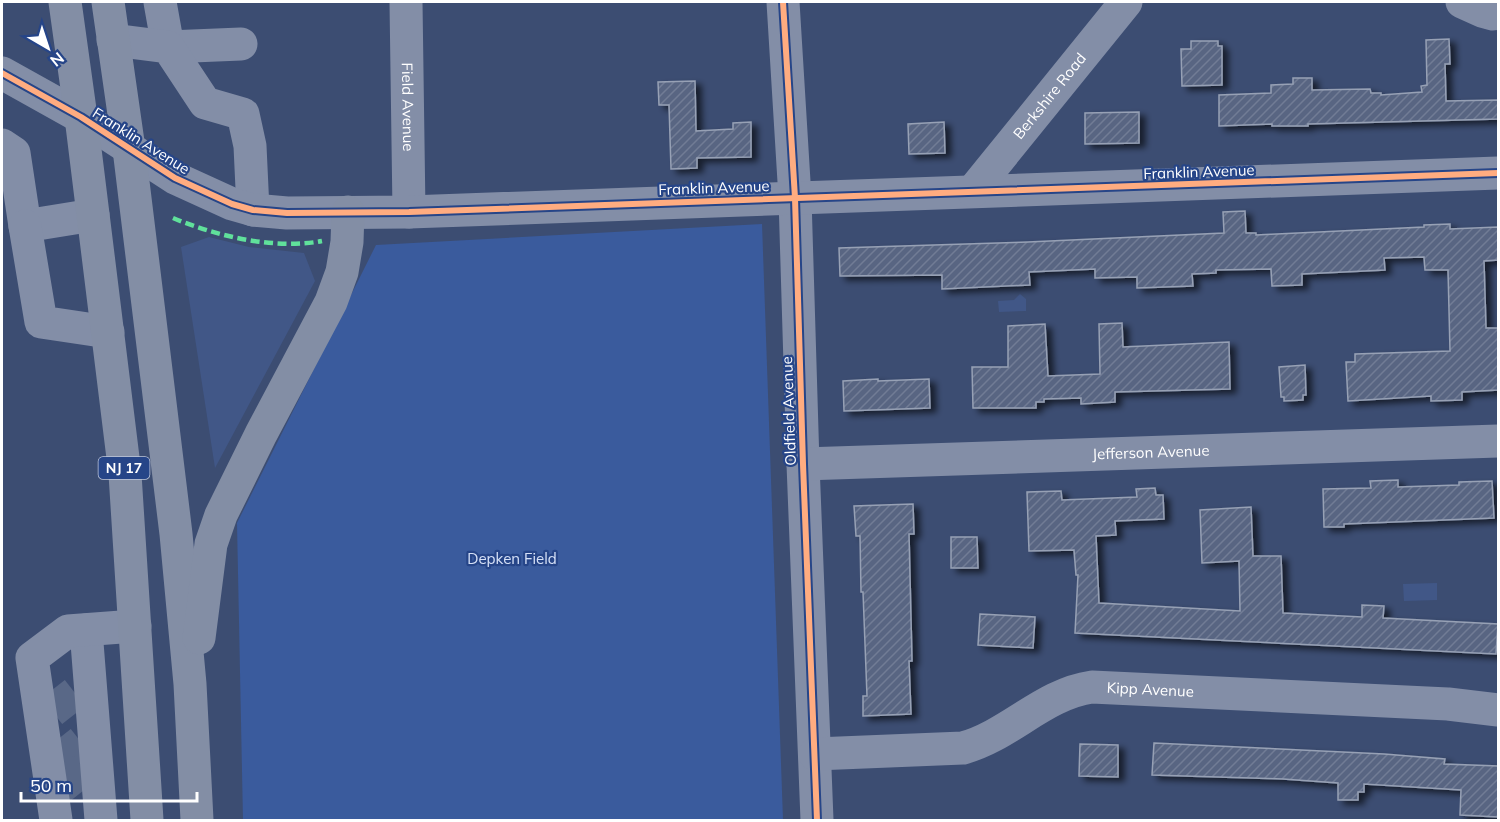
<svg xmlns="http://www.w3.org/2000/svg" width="1500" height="822" font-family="Mulish,sans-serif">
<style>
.green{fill:#3a5b9d}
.water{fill:#415787}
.building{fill:url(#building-hatch);stroke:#97a1b5;stroke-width:1.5;filter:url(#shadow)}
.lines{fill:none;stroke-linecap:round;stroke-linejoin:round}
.minor-tunnel{stroke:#596887;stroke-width:33;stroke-dasharray:33 16;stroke-linecap:butt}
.minor{stroke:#838ea7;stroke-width:33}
.highway{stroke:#838ea5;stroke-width:33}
.quiet{stroke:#60e19b;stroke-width:4.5;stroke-dasharray:9 4.5;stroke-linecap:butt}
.cycleway-casing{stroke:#264588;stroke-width:10}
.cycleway{stroke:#ffac80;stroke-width:6}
.labels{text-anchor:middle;stroke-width:4.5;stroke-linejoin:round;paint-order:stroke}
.shield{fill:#264588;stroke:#bec7db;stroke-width:1.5}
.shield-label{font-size:14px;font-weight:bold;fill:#fff}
.street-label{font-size:15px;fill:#fff;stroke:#264588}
.park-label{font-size:15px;fill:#d6e1f7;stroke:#264588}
</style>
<defs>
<pattern id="building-hatch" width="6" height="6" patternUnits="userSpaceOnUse" patternTransform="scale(1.5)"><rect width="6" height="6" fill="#586582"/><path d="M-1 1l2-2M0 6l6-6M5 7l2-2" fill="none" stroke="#717c95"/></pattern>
<filter id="shadow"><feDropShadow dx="6" dy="4" stdDeviation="3" flood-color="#0009"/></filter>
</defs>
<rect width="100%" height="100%" fill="#3c4d72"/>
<polygon class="green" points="762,224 783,820 243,820 237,523 376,245"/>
<g class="water">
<polygon points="209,237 249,247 304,253 315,281 215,468 181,247"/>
<polygon points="1020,294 1026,299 1026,311 999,312 998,301 1014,300"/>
<polygon points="1437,583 1437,600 1404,601 1403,584"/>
</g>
<g class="building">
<polygon points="1449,39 1450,64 1445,64 1446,101 1498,100 1498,119 1308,124 1308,126 1272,126 1272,124 1219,126 1219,95 1271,93 1271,85 1293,84 1293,78 1312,78 1312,90 1370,89 1371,93 1381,93 1381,95 1422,92 1421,86 1427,85 1426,40"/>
<polygon points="1191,41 1218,41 1218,46 1222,46 1222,85 1182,86 1181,49 1191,49"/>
<polygon points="695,81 696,131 733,129 733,123 751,122 751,157 697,158 697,168 671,169 669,105 659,105 658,82"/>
<polygon points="1139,112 1139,143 1085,144 1085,113"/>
<polygon points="944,122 945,153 909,154 908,124"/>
<polygon points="1245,211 1246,233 1256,233 1256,235 1424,227 1424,225 1450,224 1450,229 1498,227 1498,260 1484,261 1486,328 1498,328 1498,390 1462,392 1462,400 1431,401 1431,396 1348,401 1346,362 1355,362 1355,354 1450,351 1448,270 1425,270 1424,257 1384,258 1385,270 1302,274 1302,285 1272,286 1271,269 1216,270 1216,273 1192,274 1193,286 1137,288 1137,277 1095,278 1095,269 1029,272 1030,285 942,289 942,275 840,276 839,248 1028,242 1224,233 1223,212"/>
<polygon points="1122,323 1123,347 1229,342 1230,389 1115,392 1115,402 1081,404 1081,398 1044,399 1044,402 1036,402 1036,408 973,408 972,367 1008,367 1008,326 1045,324 1048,376 1100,374 1099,324"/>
<polygon points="1305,365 1306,395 1303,395 1303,400 1284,401 1284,397 1281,397 1279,367"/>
<polygon points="878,379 878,381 929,379 930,408 844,411 843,381"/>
<polygon points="1398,480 1398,487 1459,485 1459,482 1492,481 1494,518 1344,524 1344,527 1324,527 1323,489 1371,488 1370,481"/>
<polygon points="1155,488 1156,495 1163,495 1164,519 1115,521 1116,535 1096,536 1099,603 1240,611 1239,561 1202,563 1200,510 1251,507 1253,556 1281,556 1283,613 1362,617 1362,605 1384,606 1383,618 1498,624 1496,654 1075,633 1078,575 1076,575 1074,550 1029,551 1027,492 1061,491 1062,500 1137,497 1136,489"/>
<polygon points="913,504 914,534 909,534 912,661 909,661 911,714 863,716 863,696 867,696 863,592 861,592 860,536 856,536 854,506"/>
<polygon points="951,537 977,537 978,568 951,568"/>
<polygon points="980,614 1035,617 1033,648 978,645"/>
<polygon points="1154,743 1384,754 1445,759 1444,764 1498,766 1498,817 1460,815 1461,790 1364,784 1364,792 1358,792 1358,800 1338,800 1338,783 1283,779 1152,775"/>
<polygon points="1080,744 1118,745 1118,777 1079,776"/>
</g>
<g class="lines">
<g class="minor-tunnel">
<polyline points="52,711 75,693"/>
<polyline points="57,761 81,742"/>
<polyline points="60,788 84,769"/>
</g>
<g class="minor">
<polyline points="160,2 168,47 241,44"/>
<path id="s1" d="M406 2 409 212"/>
<polyline points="783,2 795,198 803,464 817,820"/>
<polyline points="1462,2 1482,11 1493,14"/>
<polyline points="113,40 168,47 205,103 243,114 250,146 253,210"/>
<polyline points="2,73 81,117 175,178 232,204 253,210 287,213 409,212 1498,173"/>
<polyline points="2,145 14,153 25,226 93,215"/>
<path id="s2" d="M973 191 1126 2"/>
<polyline points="25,226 41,322 108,332"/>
<path id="s3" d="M803 464 1498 441"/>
<polyline points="86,630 101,820"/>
<path id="s4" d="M815 754 963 748C1010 735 1043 694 1092 687L1448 704 1498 710"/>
<polyline points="56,820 32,658 68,631 135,626"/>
</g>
<g class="highway">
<polyline points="65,2 81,117 125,474 147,820"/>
<polyline points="108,2 129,149 176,534 190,684 197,820"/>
<polyline points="199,638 211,544 221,515 261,434 331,302 342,272 347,242 348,212"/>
</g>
<path class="quiet" d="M173 218C216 236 275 250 322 241"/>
<defs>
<g id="cycleway">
<polyline points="783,2 795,198 803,464 817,820"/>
<polyline points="2,73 81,117 175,178 232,204 253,210 287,213 409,212 1498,173"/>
</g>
</defs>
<use href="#cycleway" class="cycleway-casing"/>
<use href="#cycleway" class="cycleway"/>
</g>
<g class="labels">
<rect class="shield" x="98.5" y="457" width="51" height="22" rx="4.5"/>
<g class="shield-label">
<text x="124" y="473">NJ 17</text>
</g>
<g class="street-label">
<text dy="5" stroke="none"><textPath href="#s2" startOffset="122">Berkshire Road</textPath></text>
<text dy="5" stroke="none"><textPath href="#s1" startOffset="105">Field Avenue</textPath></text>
<text transform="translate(141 141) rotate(32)" y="5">Franklin Avenue</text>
<text transform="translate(1199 172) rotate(-2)" y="5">Franklin Avenue</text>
<text transform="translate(714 188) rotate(-2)" y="5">Franklin Avenue</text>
<text transform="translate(789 411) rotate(-92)" y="5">Oldfield Avenue</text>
<text dy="5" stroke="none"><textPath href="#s3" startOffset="348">Jefferson Avenue</textPath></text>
<text dy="5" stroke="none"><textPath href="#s4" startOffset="350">Kipp Avenue</textPath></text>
</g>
<g class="park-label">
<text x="512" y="564">Depken Field</text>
</g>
</g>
<rect width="1500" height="822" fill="none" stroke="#ffffff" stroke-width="6"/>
<g transform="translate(48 48) rotate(141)" stroke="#264588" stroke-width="4.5" paint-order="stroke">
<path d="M0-4.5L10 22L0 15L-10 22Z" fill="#ffffff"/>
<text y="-9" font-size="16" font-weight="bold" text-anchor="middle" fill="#ffffff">N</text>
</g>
<path d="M21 792v9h176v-9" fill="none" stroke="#ffffff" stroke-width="3"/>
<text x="30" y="792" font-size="18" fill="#ffffff" stroke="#264588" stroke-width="4.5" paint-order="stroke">50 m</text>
</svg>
